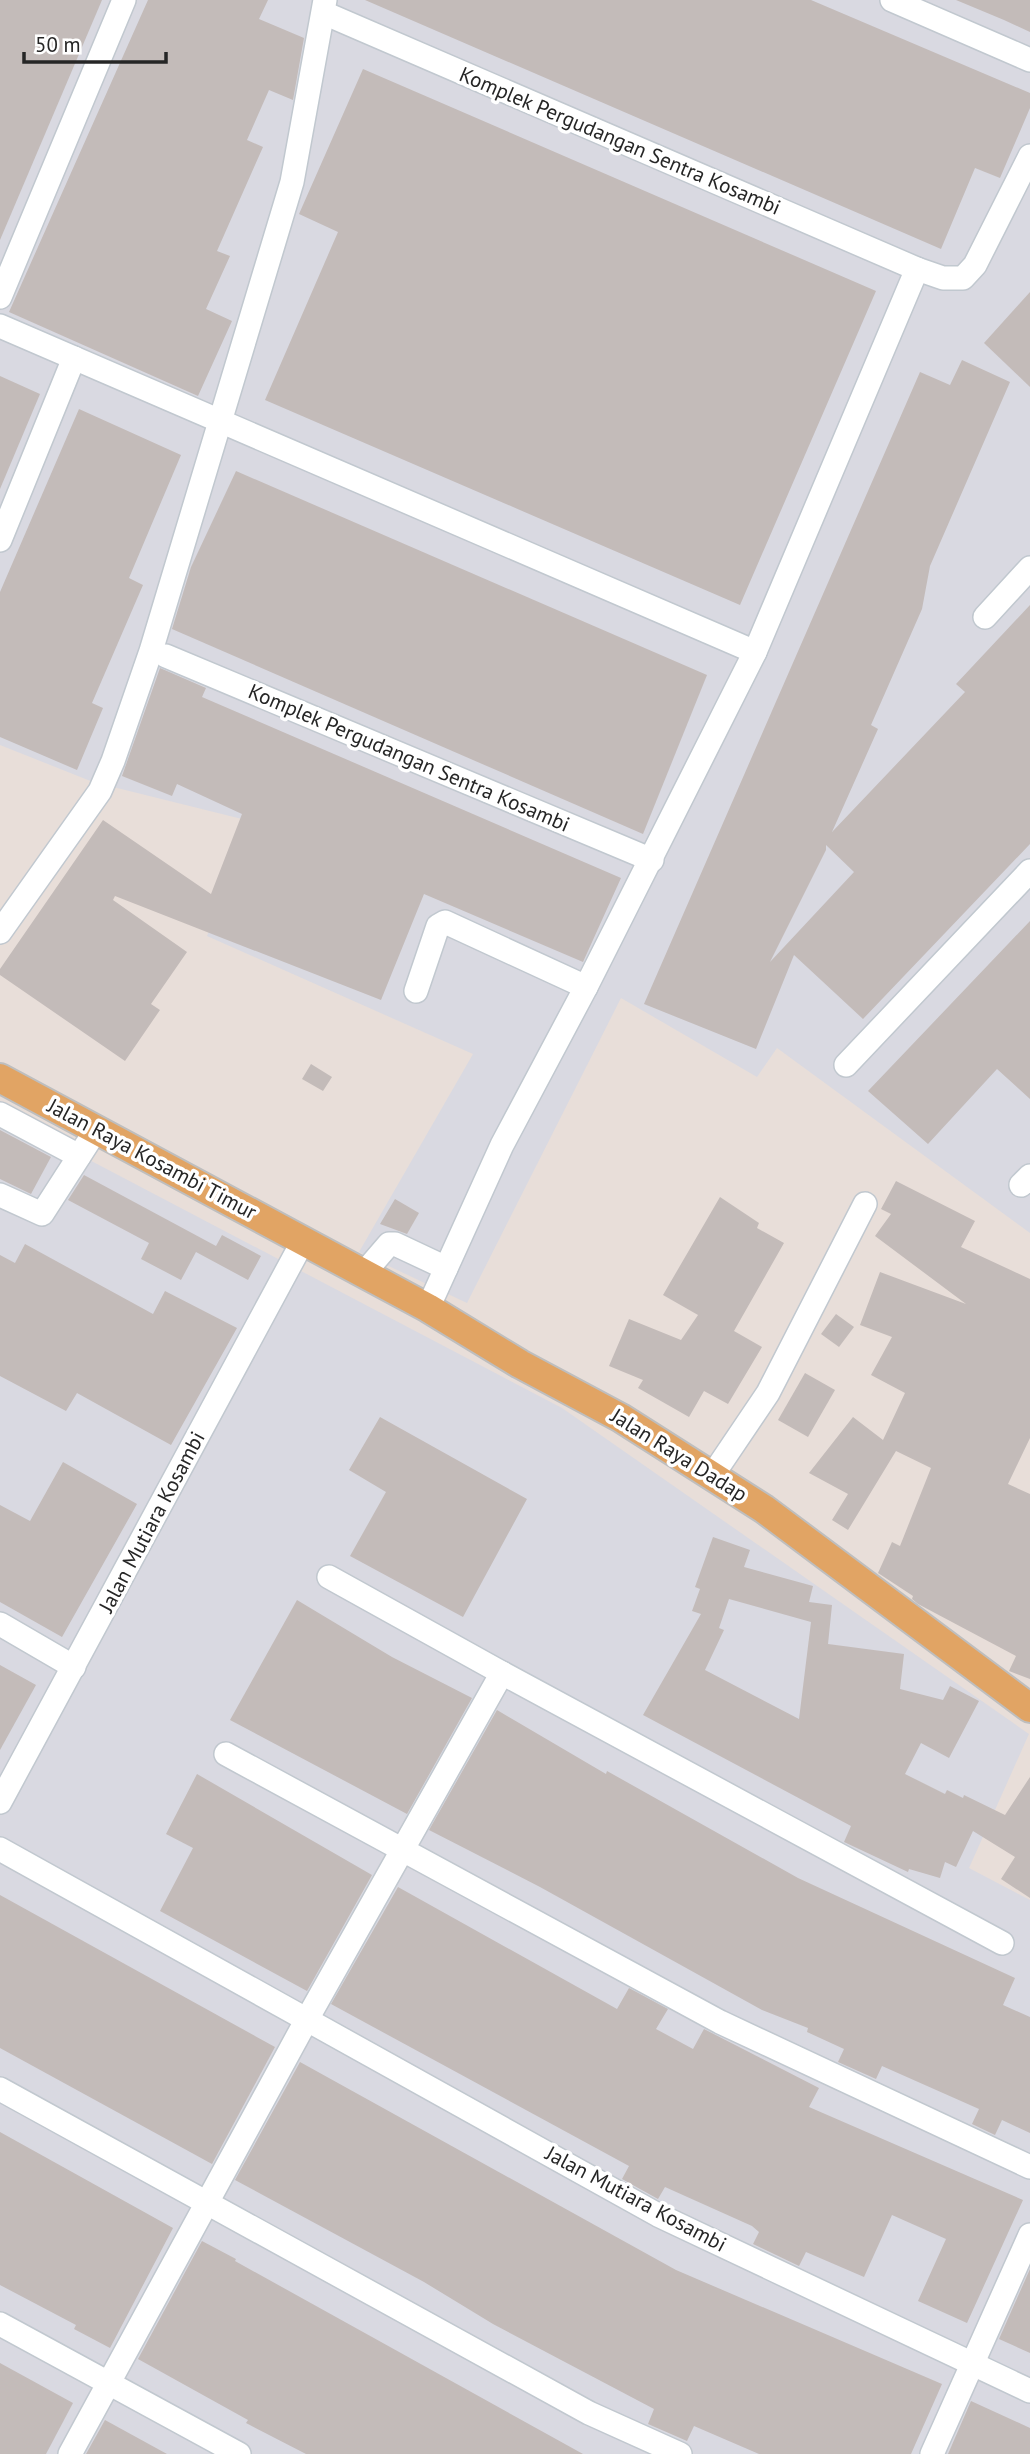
<svg xmlns="http://www.w3.org/2000/svg" width="1030" height="2454" font-family="'PT Sans',sans-serif">
<style>
.industrial{fill:#d9d9e1}
.building{fill:#c3bbb9;fill-rule:evenodd}
.lines{fill:none;stroke-linecap:round;stroke-linejoin:round}
.minor-casing{stroke:#c1c8cf;stroke-width:26}
.major-casing{stroke:#bebebe;stroke-width:32}
.minor{stroke:#fff;stroke-width:23}
.major{stroke:#e1a464;stroke-width:28}
.labels{text-anchor:middle;stroke-width:7;stroke-linejoin:round;paint-order:stroke}
.street-label{font-size:21px;fill:#262626;stroke:#fff}
</style>
<rect width="100%" height="100%" fill="#e8ded9"/>
<g class="industrial">
<polygon points="0,0 1030,0 1030,1233 777,1048 757,1077 621,998 467,1303 359,1252 473,1054 207,936 254,822 93,782 0,745"/>
<polygon points="0,1113 562,1408 1029,1734 969,1868 1030,1900 1030,2454 0,2454"/>
</g>
<g class="building">
<polygon points="0,0 102,0 0,240"/>
<polygon points="148,0 268,0 259,19 304,38 293,100 269,90 247,140 263,147 217,251 230,256 206,309 232,321 198,396 9,312"/>
<polygon points="365,0 811,0 1030,93 1030,108 1000,178 975,168 941,249"/>
<polygon points="956,0 1030,0 1030,32 1004,20"/>
<polygon points="363,69 876,291 740,605 265,400 338,232 299,214"/>
<polygon points="1030,292 1030,387 984,343"/>
<path d="M962 360 1010 382 930 566 922 609 871 725 878 729 832 832 965 692 956 684 1030 605V844L863 1019 794 955 756 1049 644 1004 920 372 950 385ZM826 845 854 872 770 962 826 850Z"/>
<polygon points="0,376 40,394 0,489"/>
<polygon points="79,409 181,455 129,578 143,585 92,703 103,708 77,770 0,737 0,592"/>
<polygon points="236,471 707,675 643,834 172,629 191,567"/>
<polygon points="160,668 206,688 202,697 621,878 583,962 424,894 381,1000 115,896 113,900 187,952 151,1004 160,1010 125,1061 0,975 0,969 103,820 211,894 242,814 177,784 172,796 122,776"/>
<polygon points="1030,921 1030,1099 997,1069 928,1144 868,1091"/>
<polygon points="311,1064 332,1077 323,1091 302,1079"/>
<polygon points="0,1130 51,1157 31,1194 0,1179"/>
<polygon points="84,1175 216,1246 222,1235 261,1256 248,1280 196,1252 181,1280 141,1259 149,1243 68,1200"/>
<polygon points="896,1181 975,1221 961,1247 1030,1279 1030,1438 1008,1484 1030,1494 1030,1679 1009,1671 1016,1656 918,1604 912,1599 913,1596 878,1573 892,1542 900,1546 931,1468 896,1451 848,1530 832,1520 848,1494 809,1473 853,1417 883,1440 905,1393 871,1375 892,1337 860,1325 880,1272 966,1304 875,1236 891,1214 881,1209"/>
<polygon points="720,1197 759,1223 757,1228 784,1243 734,1331 762,1347 728,1404 704,1391 689,1417 638,1388 643,1380 609,1366 629,1319 681,1340 698,1315 663,1295"/>
<polygon points="395,1199 419,1213 407,1234 380,1224"/>
<polygon points="25,1244 153,1314 165,1291 237,1328 171,1445 77,1393 66,1411 0,1376 0,1255 15,1263"/>
<polygon points="836,1314 854,1327 839,1347 821,1334"/>
<polygon points="805,1373 835,1390 808,1437 778,1420"/>
<polygon points="380,1417 527,1499 463,1617 350,1556 386,1492 349,1470"/>
<polygon points="63,1462 137,1504 62,1637 0,1602 0,1505 30,1521"/>
<path d="M713 1537 750 1550 744 1567 813 1586 809 1602 832 1605 828 1644 904 1654 900 1689 943 1700 950 1686 979 1701 949 1758 921 1743 905 1774 945 1794 947 1790 963 1798 964 1795 1005 1815 1030 1777V1898L1001 1879 1015 1857 973 1831 956 1867 945 1862 940 1878 909 1869 908 1872 844 1842 851 1826 643 1715 701 1614 692 1611 700 1589 695 1587ZM729 1599 811 1622 799 1719 705 1670 724 1630 719 1628Z"/>
<polygon points="297,1600 392,1657 472,1698 407,1814 230,1720"/>
<polygon points="0,1665 36,1685 0,1750"/>
<polygon points="497,1710 606,1774 607,1771 798,1878 1015,1978 1003,2005 1030,2017 1030,2133 1002,2120 995,2135 972,2124 979,2109 882,2066 876,2079 838,2062 844,2049 807,2032 808,2028 762,2010 540,1887 429,1830"/>
<polygon points="197,1774 372,1875 307,1991 160,1911 193,1848 166,1834"/>
<polygon points="398,1887 617,2009 629,1988 668,2009 656,2029 693,2049 704,2029 819,2088 809,2107 1023,2200 967,2323 918,2301 946,2239 892,2215 864,2277 806,2252 799,2266 753,2244 759,2232 752,2226 665,2187 658,2199 622,2179 629,2166 331,2004"/>
<polygon points="0,1895 275,2047 212,2164 0,2048"/>
<polygon points="300,2062 676,2270 942,2384 911,2454 759,2454 694,2426 687,2441 648,2424 654,2409 493,2324 424,2282 235,2180"/>
<polygon points="0,2132 173,2228 110,2348 74,2329 76,2325 0,2285"/>
<polygon points="202,2241 236,2259 235,2261 583,2454 306,2454 246,2423 248,2420 138,2359"/>
<polygon points="1030,2269 1030,2353 999,2339"/>
<polygon points="0,2363 73,2403 46,2454 0,2454"/>
<polygon points="971,2401 1030,2428 1030,2454 948,2454"/>
<polygon points="105,2420 167,2454 86,2454"/>
</g>
<g class="lines">
<defs>
<g id="minor">
<polyline points="892,0 1030,60"/>
<polyline points="917,269 943,278 963,278 975,265 1030,156"/>
<polyline points="0,297 124,0"/>
<polyline points="0,326 755,652 917,269 324,13"/>
<polyline points="0,540 74,358"/>
<polyline points="985,617 1030,568"/>
<polyline points="166,656 652,860"/>
<polyline points="0,932 100,791 113,761 151,651 292,182 325,0"/>
<polyline points="416,991 438,926 445,922 586,987"/>
<polyline points="846,1065 1030,871"/>
<polyline points="0,1114 79,1156"/>
<polyline points="1021,1185 1030,1176"/>
<polyline points="0,1195 42,1214 96,1130"/>
<polyline points="364,1273 389,1244 395,1244 446,1268"/>
<polyline points="428,1308 502,1145 586,987 755,652"/>
<polyline points="712,1476 768,1393 865,1204"/>
<polyline points="0,1624 74,1667"/>
<polyline points="502,1673 1002,1943"/>
<polyline points="226,1754 720,2022 1030,2167"/>
<polyline points="0,1802 303,1241"/>
<polyline points="0,1849 658,2215 1030,2391"/>
<polyline points="0,2089 589,2413 680,2454"/>
<polyline points="0,2324 239,2454"/>
<polyline points="70,2454 306,2021 502,1673 329,1577"/>
<polyline points="932,2454 1030,2235"/>
</g>
<polyline id="major" points="0,1078 428,1308 520,1364 621,1418 764,1509 1030,1708"/>
</defs>
<use href="#minor" class="minor-casing"/>
<use href="#major" class="major-casing"/>
<use href="#minor" class="minor"/>
<use href="#major" class="major"/>
</g>
<g class="labels">
<g class="street-label">
<text transform="translate(620 141) rotate(23)" y="7">Komplek Pergudangan Sentra Kosambi</text>
<text transform="translate(409 758) rotate(23)" y="7">Komplek Pergudangan Sentra Kosambi</text>
<text transform="translate(152 1159) rotate(28)" y="7">Jalan Raya Kosambi Timur</text>
<text transform="translate(679 1455) rotate(32)" y="7">Jalan Raya Dadap</text>
<text transform="translate(152 1522) rotate(-62)" y="7">Jalan Mutiara Kosambi</text>
<text transform="translate(636 2199) rotate(28)" y="7">Jalan Mutiara Kosambi</text>
</g>
</g>
<path d="M24 52v10h142v-10" fill="none" stroke="#262626" stroke-width="3.5"/>
<text x="35" y="52" font-size="21" fill="#262626" stroke="#ffffff" stroke-width="5" paint-order="stroke">50 m</text>
</svg>
